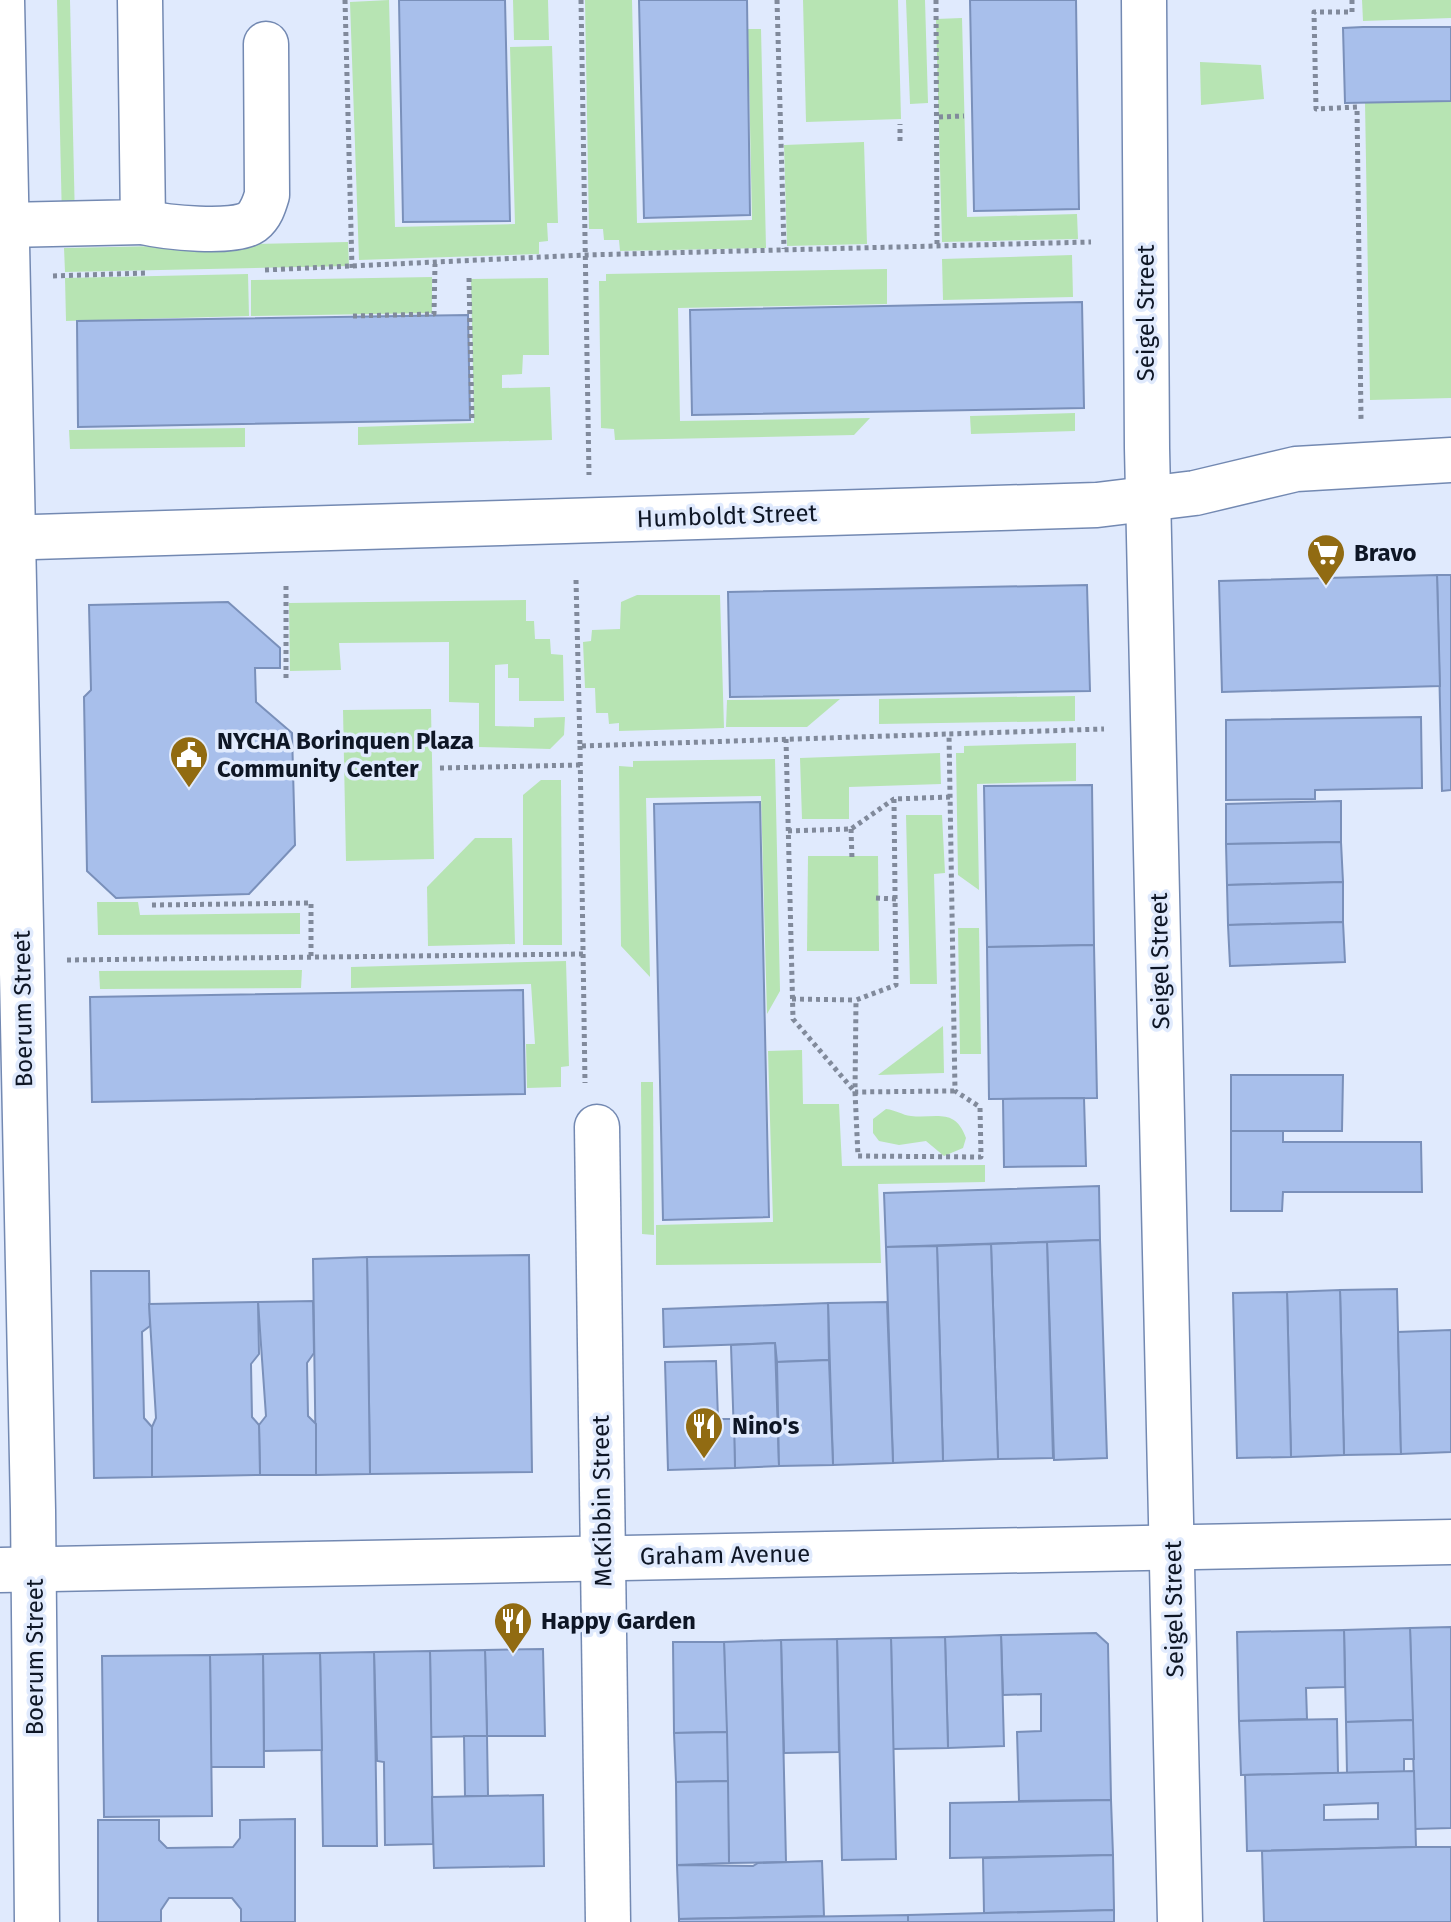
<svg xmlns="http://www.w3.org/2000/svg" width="1451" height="1922" font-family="'Fira Sans',sans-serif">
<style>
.green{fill:#b7e4b3}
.building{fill:#a8bfeb;stroke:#7a90ba;stroke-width:2;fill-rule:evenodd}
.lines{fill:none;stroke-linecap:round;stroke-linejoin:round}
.minor-casing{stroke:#7389b2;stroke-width:47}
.path{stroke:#818a9b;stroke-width:5;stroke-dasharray:4 4;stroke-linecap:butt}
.minor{stroke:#fff;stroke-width:44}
.labels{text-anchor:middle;stroke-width:7;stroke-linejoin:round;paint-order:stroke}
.street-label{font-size:24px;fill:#0e1625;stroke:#e0eafd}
.poi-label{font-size:24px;font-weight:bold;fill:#0e1625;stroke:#e0eafd;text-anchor:start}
</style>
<rect width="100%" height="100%" fill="#e0eafd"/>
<g class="green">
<polygon points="57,0 70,0 75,221 62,221"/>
<polygon points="389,0 395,227 515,224 510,47 552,46 558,223 547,223 548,241 539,242 539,254 359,260 350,2"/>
<polygon points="513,0 548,0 549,40 514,40"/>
<polygon points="585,0 632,0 637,223 752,220 748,29 761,29 766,248 620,251 619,240 604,240 603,229 589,229"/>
<polygon points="803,0 898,0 901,119 806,122"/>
<polygon points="906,0 925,0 928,103 910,104"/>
<polygon points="1362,0 1451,0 1451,18 1363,21"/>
<polygon points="962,18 967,217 1077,214 1078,239 942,242 936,19"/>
<polygon points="1200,62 1261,65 1264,99 1201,105"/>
<polygon points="1451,101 1451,398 1370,400 1365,102"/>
<polygon points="864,142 867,244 787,246 784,145"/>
<polygon points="348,242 349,266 65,272 64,248"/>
<polygon points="1072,255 1073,297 943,300 942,259"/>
<polygon points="887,269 887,304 678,308 680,421 870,418 854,435 615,440 614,429 601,428 599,281 606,281 606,274"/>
<polygon points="248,274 249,316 66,321 65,278"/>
<polygon points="432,277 432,313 251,316 251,280"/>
<polygon points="548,278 549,355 523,355 522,374 502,375 502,388 550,387 552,440 358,445 358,427 474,423 471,279"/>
<polygon points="1075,413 1075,431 971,434 970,416"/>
<polygon points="245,428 245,447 70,449 69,430"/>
<polygon points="637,595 720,595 724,728 619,731 619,723 609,724 608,713 596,713 595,688 585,688 583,642 591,641 592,630 620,629 621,602"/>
<polygon points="526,600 526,621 534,621 535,639 550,639 551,654 563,655 564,701 519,701 519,678 508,678 508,664 495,665 495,726 534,727 534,718 565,717 564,735 550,749 479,747 479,703 449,702 449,642 339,643 341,670 290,671 289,603"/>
<polygon points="1075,696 1075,721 879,724 879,699"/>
<polygon points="840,699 807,727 726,727 727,700"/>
<polygon points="431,709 434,859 346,861 343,710"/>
<polygon points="1076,743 1076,781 977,784 979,890 958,875 956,753 964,753 964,746"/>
<polygon points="940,753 941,784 849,787 849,819 802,819 800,758"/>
<polygon points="775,759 780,991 767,1014 761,796 646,798 650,977 621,946 619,766 633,767 633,761"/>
<polygon points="541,780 561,780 562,945 523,945 523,795"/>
<polygon points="906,815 942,815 945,873 934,874 937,984 910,984"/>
<polygon points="475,838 512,838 515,944 428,946 427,887"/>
<polygon points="808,856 878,856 879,951 807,951"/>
<polygon points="97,902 138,902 140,915 300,913 300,934 98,935"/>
<polygon points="958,928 979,928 981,1054 960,1054"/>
<polygon points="566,961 569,1066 561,1067 561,1087 527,1088 526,1044 535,1044 531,984 351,988 351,967"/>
<polygon points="302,970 301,988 100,989 99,971"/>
<polygon points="943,1026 944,1073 878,1075"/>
<polygon points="802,1050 803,1104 839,1104 842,1166 985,1165 985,1182 878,1184 881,1263 656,1265 656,1225 773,1222 768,1051"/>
<polygon points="641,1082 653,1082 654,1235 642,1234"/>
<path d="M886 1109C896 1110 902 1115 911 1116 935 1119 955 1107 966 1138L963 1148 944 1156 926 1141 899 1145 879 1141 873 1133V1119Z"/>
</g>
<g class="building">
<polygon points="399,0 505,0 510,221 403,222"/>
<polygon points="639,0 747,0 750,215 644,218"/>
<polygon points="970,0 1076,0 1079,209 974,211"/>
<polygon points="1363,27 1451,27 1451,101 1345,103 1343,28"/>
<polygon points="1082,302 1084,408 692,415 690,310"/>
<polygon points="468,315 470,420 78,427 77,321"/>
<polygon points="1437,575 1451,575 1451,790 1442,791"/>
<polygon points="1437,575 1440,686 1222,692 1219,581"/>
<polygon points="1087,585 1090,691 730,697 728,592"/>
<polygon points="228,602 280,648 280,668 255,668 256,702 292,733 295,845 249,894 116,898 87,871 84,697 91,690 89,605"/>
<polygon points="1421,717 1422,788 1315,790 1315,799 1226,800 1226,720"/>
<polygon points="1092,785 1094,945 987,947 984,786"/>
<polygon points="1341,801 1341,842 1226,844 1226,804"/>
<polygon points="760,802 769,1217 663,1220 654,804"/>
<polygon points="1341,842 1343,882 1227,885 1226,844"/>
<polygon points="1343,882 1343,922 1228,925 1227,885"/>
<polygon points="1343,922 1345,962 1230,966 1228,925"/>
<polygon points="1094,945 1097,1098 989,1099 987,947"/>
<polygon points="523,990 525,1094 92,1102 90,997"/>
<polygon points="1231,1075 1343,1075 1342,1131 1231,1131"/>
<polygon points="1084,1098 1086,1166 1004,1167 1003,1099"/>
<polygon points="1231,1131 1283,1131 1283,1142 1421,1142 1422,1192 1283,1192 1282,1211 1231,1211"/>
<polygon points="1099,1186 1100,1240 886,1247 884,1193"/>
<polygon points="1100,1240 1107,1458 1054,1460 1047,1242"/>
<polygon points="1047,1242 1053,1458 998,1459 991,1244"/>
<polygon points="991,1244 998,1459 943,1461 937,1246"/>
<polygon points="937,1246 943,1461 893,1463 886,1247"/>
<polygon points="529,1255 532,1472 370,1474 367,1257"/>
<polygon points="367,1257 370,1474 316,1475 313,1259"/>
<polygon points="91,1271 149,1271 150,1326 142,1332 144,1418 152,1427 152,1477 94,1478"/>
<polygon points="1397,1289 1401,1454 1344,1455 1340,1290"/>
<polygon points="1340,1290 1344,1455 1291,1457 1287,1292"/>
<polygon points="1287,1292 1291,1457 1237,1458 1233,1293"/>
<polygon points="313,1301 314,1353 307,1363 308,1416 316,1424 316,1475 260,1475 259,1425 266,1416 258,1302"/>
<polygon points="258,1302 259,1354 251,1364 252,1417 259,1425 260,1475 152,1477 152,1427 156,1418 149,1304"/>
<polygon points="887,1302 893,1463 833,1465 828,1303"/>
<polygon points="828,1303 829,1360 777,1362 775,1343 664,1347 663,1309"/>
<polygon points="1451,1330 1451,1452 1401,1454 1398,1332"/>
<polygon points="775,1343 779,1466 735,1468 731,1345"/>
<polygon points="829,1360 833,1465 779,1466 777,1362"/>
<polygon points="716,1361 718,1419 734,1419 735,1468 668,1470 665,1362"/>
<polygon points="1451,1627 1451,1828 1415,1829 1410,1628"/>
<polygon points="1410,1628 1413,1720 1346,1722 1344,1630"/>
<polygon points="1344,1630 1345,1687 1306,1688 1307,1719 1239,1721 1237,1632"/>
<polygon points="1096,1633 1108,1644 1111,1800 1019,1801 1017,1732 1041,1731 1041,1694 1003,1695 1001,1635"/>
<polygon points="1001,1635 1004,1746 948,1748 945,1637"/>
<polygon points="945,1637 948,1748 893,1749 891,1638"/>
<polygon points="891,1638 896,1859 842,1860 837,1639"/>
<polygon points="837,1639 839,1752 784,1753 781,1640"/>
<polygon points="781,1640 786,1862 729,1863 724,1642"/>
<polygon points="673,1642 724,1642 727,1732 674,1733"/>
<polygon points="543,1649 545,1736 487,1736 485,1650"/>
<polygon points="485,1650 487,1736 431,1737 430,1651"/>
<polygon points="430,1651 433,1844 385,1845 384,1762 377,1761 374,1652"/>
<polygon points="374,1652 377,1846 323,1846 320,1653"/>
<polygon points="320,1653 322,1750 264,1751 263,1654"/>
<polygon points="263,1654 264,1767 211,1767 210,1655"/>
<polygon points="210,1655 212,1816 104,1817 102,1656"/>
<polygon points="1337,1719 1338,1773 1241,1775 1239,1721"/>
<polygon points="1413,1720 1414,1759 1404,1759 1404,1772 1347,1773 1346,1722"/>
<polygon points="727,1732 728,1781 676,1782 674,1733"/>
<polygon points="464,1736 487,1736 488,1796 465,1796"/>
<path d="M1414 1771 1416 1847 1247 1851 1245 1775ZM1378 1803V1819L1324 1820V1805Z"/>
<polygon points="728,1781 729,1863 677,1865 676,1782"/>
<polygon points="543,1795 544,1866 434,1868 432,1797"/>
<polygon points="1111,1800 1113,1855 950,1858 950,1803"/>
<polygon points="295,1819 295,1922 241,1922 241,1909 232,1898 169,1898 161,1910 161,1922 98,1922 98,1820 159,1820 159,1840 167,1848 233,1847 240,1838 240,1820"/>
<polygon points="1416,1847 1451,1847 1451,1922 1264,1922 1262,1851"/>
<polygon points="1113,1855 1114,1910 984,1913 983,1858"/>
<polygon points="822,1861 824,1916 679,1919 677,1865 753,1866 758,1863"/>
<polygon points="1114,1910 1114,1922 908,1922 908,1915"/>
<polygon points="908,1915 908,1922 679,1922 679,1919"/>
</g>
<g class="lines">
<defs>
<g id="minor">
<polyline points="2,0 33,1510 37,1922"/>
<polyline points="1144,0 1147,448 1180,1922"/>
<path d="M143 222C164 227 234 235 252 222 261 215 264 205 267 195L266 44"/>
<polyline points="6,225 143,222 140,0"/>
<polyline points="0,538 1097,505 1195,493 1296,469 1451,460"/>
<polyline points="597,1127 608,1922"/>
<polyline points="0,1570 1451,1542"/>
</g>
</defs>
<use href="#minor" class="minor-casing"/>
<g class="path">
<polyline points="345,0 352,268"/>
<polyline points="581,0 589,475"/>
<polyline points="777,0 784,249"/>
<polyline points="936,0 937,245"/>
<polyline points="1352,0 1352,12 1314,12 1316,109 1357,107 1361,419"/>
<polyline points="939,117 964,116"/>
<polyline points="900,141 900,124"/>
<polyline points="265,270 585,255 1091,242"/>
<polyline points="53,276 147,273"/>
<polyline points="469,278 472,420"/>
<polyline points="353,316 434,314 435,264"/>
<polyline points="576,580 580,746 949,734"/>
<polyline points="286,586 286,680"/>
<polyline points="786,739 793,1019 855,1092 858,1156 981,1157 980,1107 955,1091 949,734 1104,729"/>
<polyline points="580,746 585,1083"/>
<polyline points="440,768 581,765"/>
<polyline points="950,797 894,799 896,985 856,1000 855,1092 954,1091"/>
<polyline points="851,829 852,859"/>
<polyline points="788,831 851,829 894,799"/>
<polyline points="876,898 896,899"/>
<polyline points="152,905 311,903 311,959"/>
<polyline points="67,960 584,954"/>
<polyline points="792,999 856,1000"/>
</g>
<use href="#minor" class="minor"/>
</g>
<defs>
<symbol id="supermarket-pin" viewBox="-11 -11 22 30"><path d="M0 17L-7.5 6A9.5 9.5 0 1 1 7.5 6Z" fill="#916b12" stroke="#e0eafd"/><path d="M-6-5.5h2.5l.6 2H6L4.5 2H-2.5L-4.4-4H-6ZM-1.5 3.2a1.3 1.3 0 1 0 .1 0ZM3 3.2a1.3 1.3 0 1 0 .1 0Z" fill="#fff"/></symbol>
<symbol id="civic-pin" viewBox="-11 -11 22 30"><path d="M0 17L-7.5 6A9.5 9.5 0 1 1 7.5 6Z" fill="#916b12" stroke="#e0eafd"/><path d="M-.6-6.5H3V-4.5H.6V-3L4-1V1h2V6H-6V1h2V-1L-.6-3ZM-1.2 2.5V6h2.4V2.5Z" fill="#fff"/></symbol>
<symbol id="restaurant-pin" viewBox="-11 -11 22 30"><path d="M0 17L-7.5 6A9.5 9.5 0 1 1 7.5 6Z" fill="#916b12" stroke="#e0eafd"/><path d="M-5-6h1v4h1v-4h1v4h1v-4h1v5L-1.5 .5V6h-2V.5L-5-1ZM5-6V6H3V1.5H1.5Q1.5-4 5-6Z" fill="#fff"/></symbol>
</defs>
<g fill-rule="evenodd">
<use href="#supermarket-pin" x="1304" y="531" width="44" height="60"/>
<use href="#civic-pin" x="167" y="733" width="44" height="60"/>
<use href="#restaurant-pin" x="682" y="1404" width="44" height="60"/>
<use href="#restaurant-pin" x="491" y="1599" width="44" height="60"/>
</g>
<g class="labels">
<g class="street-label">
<text transform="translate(1146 313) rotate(-90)" y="8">Seigel Street</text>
<text transform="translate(727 516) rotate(-2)" y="8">Humboldt Street</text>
<text transform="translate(1160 961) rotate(-91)" y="8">Seigel Street</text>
<text transform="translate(23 1009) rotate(-91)" y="8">Boerum Street</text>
<text transform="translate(602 1501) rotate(-91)" y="8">McKibbin Street</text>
<text transform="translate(725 1555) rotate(-1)" y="8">Graham Avenue</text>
<text transform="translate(1174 1609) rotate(-91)" y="8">Seigel Street</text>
<text transform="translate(35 1657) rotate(-90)" y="8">Boerum Street</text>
</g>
<g class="poi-label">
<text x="1354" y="561">Bravo</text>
<text x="217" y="749">NYCHA Borinquen Plaza<tspan x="217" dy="28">Community Center</tspan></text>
<text x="732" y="1434">Nino's</text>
<text x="541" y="1629">Happy Garden</text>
</g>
</g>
</svg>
